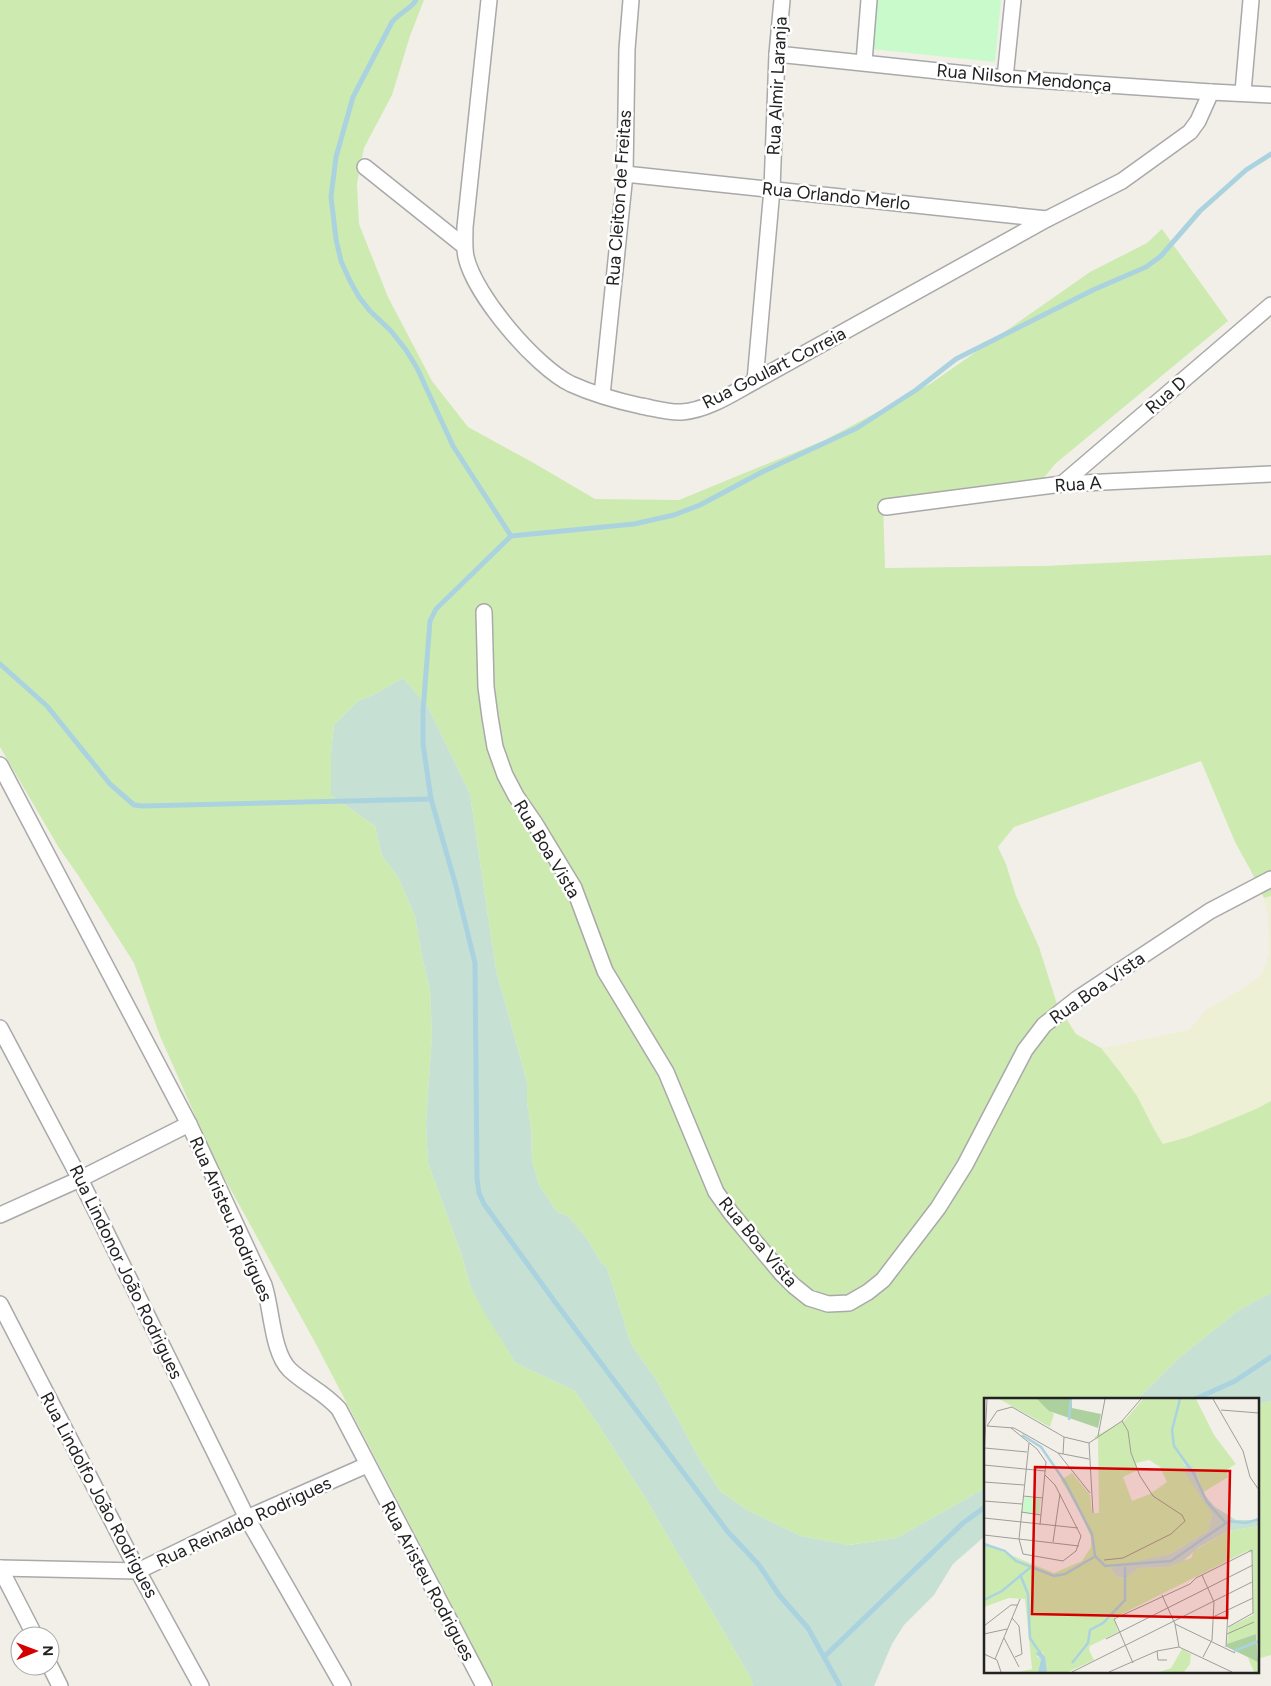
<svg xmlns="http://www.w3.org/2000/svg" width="1271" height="1686" font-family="Figtree,sans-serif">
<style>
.farmland{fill:#eef0d5}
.grass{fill:#cdebb0}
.wetland{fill:#c6e0d4}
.park{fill:#c8facc}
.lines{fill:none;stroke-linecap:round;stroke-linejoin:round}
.stream{stroke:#aad3df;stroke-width:5}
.street-casing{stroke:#a9a9a9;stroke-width:18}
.street{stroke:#fff;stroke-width:15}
.labels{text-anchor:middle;stroke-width:5;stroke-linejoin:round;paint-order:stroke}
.street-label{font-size:18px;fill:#222;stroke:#fff}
.inset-river{fill:none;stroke:#aad3df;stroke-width:2.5}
.inset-road{fill:none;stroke:#9f9d99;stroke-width:1}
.view{fill:#d40000;fill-opacity:0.15;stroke:#d40000;stroke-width:2.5}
.inset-edge{fill:none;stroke:#222;stroke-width:2.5}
</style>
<rect width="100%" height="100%" fill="#f2efe9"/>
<polygon class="farmland" points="1271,896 1271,1101 1256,1109 1188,1137 1164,1144 1154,1129 1137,1096 1101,1048 1189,1030 1206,1010 1242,989 1262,974 1269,954 1268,916 1264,898"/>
<g class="grass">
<polygon points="0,0 424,0 410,36 392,95 364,148 357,184 359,224 388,297 432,381 468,427 532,462 595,499 679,500 825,440 930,384 1090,272 1147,243 1162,229 1228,321 1055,464 1043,479 883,500 885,568 1044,566 1271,555 1271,896 1264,898 1251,871 1235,842 1201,761 1014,827 998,847 1006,864 1016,896 1039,947 1057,1004 1076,1034 1101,1048 1120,1072 1137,1096 1154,1129 1163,1144 1188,1137 1256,1109 1271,1101 1271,1293 1239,1310 1180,1357 1137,1400 985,1400 985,1488 897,1538 848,1545 801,1536 747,1510 720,1491 700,1460 657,1381 631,1344 607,1268 600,1261 587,1239 568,1216 557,1212 539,1185 532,1160 531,1127 527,1103 527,1082 496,970 470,794 428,707 403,678 373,695 358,701 334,725 331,753 331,795 375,826 382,856 398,877 415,916 422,957 430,990 432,1035 426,1123 428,1163 461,1253 471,1288 516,1363 575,1391 598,1424 646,1499 751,1678 753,1686 494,1686 317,1346 215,1161 160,1036 134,963 78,875 59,848 0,747"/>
<polygon points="1271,1401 1271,1655 1257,1659 1257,1405"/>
</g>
<g class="wetland">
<polygon points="403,678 428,707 470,794 496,970 527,1082 527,1103 531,1127 532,1160 539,1185 557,1212 568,1216 587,1239 600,1261 607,1268 631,1344 657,1381 700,1460 720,1491 747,1510 801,1536 849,1545 897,1538 985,1488 985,1536 953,1564 934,1595 904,1625 892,1644 874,1686 753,1686 751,1678 646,1499 598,1424 575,1391 516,1363 487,1317 471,1288 461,1253 428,1163 426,1123 432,1035 430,990 422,957 415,916 398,877 382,856 375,826 331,795 331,753 334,725 358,701 373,695"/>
<polygon points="1271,1293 1271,1401 1257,1405 1257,1400 1137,1400 1180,1357 1239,1310"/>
</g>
<polygon class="park" points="876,0 1001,0 995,62 871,49"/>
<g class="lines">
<g class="stream">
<path d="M416 0C411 9 399 13 392 22L353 97 336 157 331 197 336 239 341 261 350 281 359 297 370 311 391 331 406 350 417 368 453 446 511 536"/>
<polyline points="0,664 47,706 110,784 134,805 142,806 431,799"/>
<polyline points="1193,1400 1235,1381 1271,1357"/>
<polyline points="824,1657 963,1523 985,1507"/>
<polyline points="840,1686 808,1628 779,1595 759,1565 728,1532 555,1302 484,1204 479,1193 477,1179 475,963 456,886 431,799 423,744 423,711 430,621 436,609 511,536 634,524 674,515 700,505 762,472 857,428 916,390 956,359 1093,290 1146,267 1161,256 1200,211 1246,170 1271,154"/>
</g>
<defs>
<g id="street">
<path d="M489 0 465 227C465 237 464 247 466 257 475 296 536 367 571 384 593 394 618 401 641 406 653 408 669 413 682 412 708 410 733 393 755 381L1047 219 1122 181 1190 132 1198 121 1211 92"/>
<polyline points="777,54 1005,78 1211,92 1271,95"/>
<polyline points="864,62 869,0"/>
<polyline points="1005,78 1013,0"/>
<polyline points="1243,92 1251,0"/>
<polyline points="365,167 464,246"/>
<polyline points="625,174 1047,219"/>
<polyline points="755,381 772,189 777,54 782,0"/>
<polyline points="602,395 625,174 627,49 631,0"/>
<polyline points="1062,484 1271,305"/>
<polyline points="886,507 1062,484 1271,474"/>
<polyline points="484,612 486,687 490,717 495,747 505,775 516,796 534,822 574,888 605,971 666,1072 716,1192 731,1213 782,1274 794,1286 809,1298 828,1304 849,1303 868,1292 883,1280 938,1208 965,1165 1025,1050 1044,1025 1077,999 1210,911 1271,879"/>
<path d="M0 765 189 1124 264 1285C272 1309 272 1353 290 1370 306 1385 324 1392 339 1409L484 1686"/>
<polyline points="0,1028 80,1179 247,1518 343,1686"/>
<polyline points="0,1215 80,1179 189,1124"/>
<polyline points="0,1304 138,1571 201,1686"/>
<polyline points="0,1568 138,1571 247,1518 367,1465"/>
<polyline points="0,1568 35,1636"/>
<polyline points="50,1666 60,1686"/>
</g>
</defs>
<use href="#street" class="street-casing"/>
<use href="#street" class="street"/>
</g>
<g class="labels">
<g class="street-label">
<text transform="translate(1024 78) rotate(5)" y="6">Rua Nilson Mendonça</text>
<text transform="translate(777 86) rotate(-87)" y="6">Rua Almir Laranja</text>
<text transform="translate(836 196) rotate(6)" y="6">Rua Orlando Merlo</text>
<text transform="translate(619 198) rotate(-86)" y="6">Rua Cleiton de Freitas</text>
<text transform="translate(774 368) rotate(-27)" y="6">Rua Goulart Correia</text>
<text transform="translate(1166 395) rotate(-41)" y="6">Rua D</text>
<text transform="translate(1078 484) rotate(-4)" y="6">Rua A</text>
<text transform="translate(547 849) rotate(59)" y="6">Rua Boa Vista</text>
<text transform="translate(1097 988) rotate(-35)" y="6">Rua Boa Vista</text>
<text transform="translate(231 1219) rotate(66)" y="6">Rua Aristeu Rodrigues</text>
<text transform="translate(758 1242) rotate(50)" y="6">Rua Boa Vista</text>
<text transform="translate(126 1272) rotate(64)" y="6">Rua Lindonor João Rodrigues</text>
<text transform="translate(99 1495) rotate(62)" y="6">Rua Lindolfo João Rodrigues</text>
<text transform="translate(244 1522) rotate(-25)" y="6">Rua Reinaldo Rodrigues</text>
<text transform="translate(428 1581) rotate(62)" y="6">Rua Aristeu Rodrigues</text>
</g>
</g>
<g transform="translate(984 1398)">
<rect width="275" height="275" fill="#f2efe9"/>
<path d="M15 1H53L70 16 66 29ZM159 1H212L230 37 252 66 242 72 244 79 218 95 213 74 199 65 228 116 224 133 186 156 127 171 133 179 140 180 155 170 183 169 207 160 210 153 244 133 275 128V274H270L264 260 275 262 272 236 243 246 245 229 269 217V155L263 153 130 220 134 234 106 248 105 252 110 262 84 274H63L59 254 52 258 57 261 54 274H35L48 271 41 201 25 200 0 209V146L70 175 98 163 107 149V139L94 110 77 82 88 75 106 97 108 115H115L114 41 110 39 141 22ZM165 62 176 69 183 84 166 96 148 103 139 79 154 72 152 65ZM198 251 207 256 206 266 200 274H175L187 270Z" fill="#cdebb0" fill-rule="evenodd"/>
<path d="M53 1H88V10L117 16 114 30 65 13ZM272 236 274 264 243 249V246Z" fill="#add19e"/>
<path d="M200 63 212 71 217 93 231 109 252 122H275V128L244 133 214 150 198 164 183 169 155 170 141 180 133 179 127 171 131 168 186 156 224 133 228 116 202 76Z" fill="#c6e0d4"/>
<path d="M40 99 57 101 55 116 38 114Z" fill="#c8facc"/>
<path d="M55 251 61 259 63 274H54L57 261 52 256Z" fill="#aad3df"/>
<path class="inset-river" d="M196 1 188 32 190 48 210 76 223 104 241 124M85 22 87 1M38 37 57 49 81 84 108 136 111 158 121 168 187 163 245 123 262 125 275 121M0 146 21 153 32 163 70 178 81 176 110 159M36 176 44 196 46 240 54 252M0 202 18 193 48 168M250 253 275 243M88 265 104 245 106 232 119 225 141 202V169"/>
<path class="inset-road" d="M229 1 259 53 266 79 275 92M237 12 275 15M3 28 13 13 28 9 80 39 105 45 138 23 157 1M3 28 30 30 74 55 106 95M27 30 53 51 62 64 56 127M114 38 121 1M45 45 35 141 39 156 79 163 92 153 97 138 71 87 61 77M105 45 109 115M1 50 43 54M74 55 105 61M79 56 80 39M0 59 3 1M0 67 61 73M0 84 40 87M39 98 59 100M0 103 38 106M37 114 57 117M0 120 94 130M0 137 95 148M69 144 76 96M120 162 139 160 187 136 201 123 198 117 169 98 156 78 147 55 144 33 138 23M218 177 230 204 228 242 219 259M178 197 191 226 195 249M229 219 269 200M28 220 35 228 38 256 31 259M191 226 251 255M0 228 27 207H34M0 236 23 231M243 236 270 224M20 240 35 269M122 241 269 167M242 249 244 213M173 253 174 262H183M0 256 13 262 17 274M11 261 36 201M149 265 130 221 206 186 212 180 268 152 269 215 244 229M88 274 268 184M125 274 173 253 195 249 248 274"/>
<path class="view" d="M51 69 246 73 243 220 48 216Z"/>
<rect width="275" height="275" class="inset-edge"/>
</g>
<g transform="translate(35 1651) rotate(89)"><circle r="24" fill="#ffffff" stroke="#a7a7a7"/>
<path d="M0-4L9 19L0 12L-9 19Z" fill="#d40000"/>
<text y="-8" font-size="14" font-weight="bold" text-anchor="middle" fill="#222222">N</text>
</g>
</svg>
